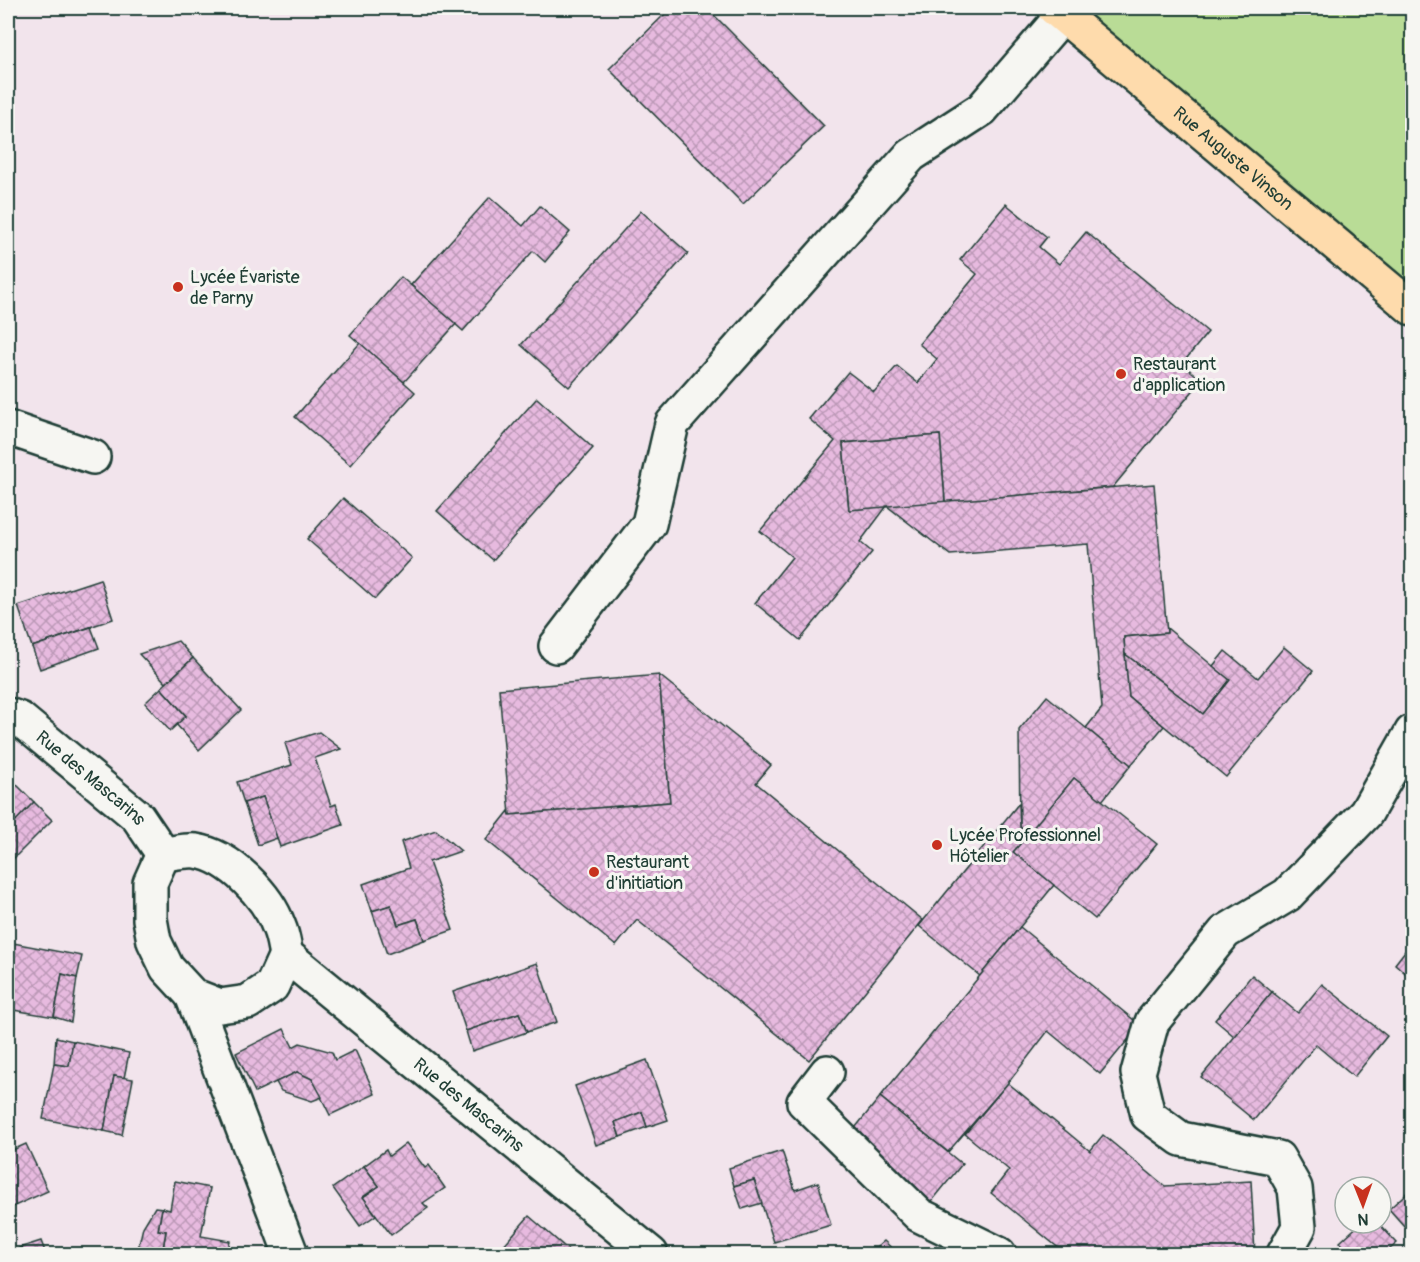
<svg xmlns="http://www.w3.org/2000/svg" width="1420" height="1262" font-family="Pangolin,sans-serif">
<style>
.pitch{fill:#b9dc96;stroke:#6c8c65;stroke-width:1.5}
.building{fill:url(#building-cross-hatch);stroke:#1f3d34;stroke-width:1.5}
.lines{fill:none;stroke-linecap:round;stroke-linejoin:round}
.minor-casing{stroke:#1f3d34;stroke-width:38}
.major-casing{stroke:#1f3d34;stroke-width:38}
.minor{stroke:#f6f6f2;stroke-width:33}
.major{stroke:#fedbac;stroke-width:33}
.poi-dot{fill:#c8321e;stroke:#f6f6f2;stroke-width:2}
.labels{text-anchor:middle;stroke-width:6;stroke-linejoin:round;paint-order:stroke}
.street-label{font-size:18px;fill:#1f3d34;stroke:#f6f6f2}
.poi-label{font-size:18px;fill:#1f3d34;stroke:#f6f6f2;text-anchor:start}
</style>
<defs>
<pattern id="building-cross-hatch" width="8" height="8" patternUnits="userSpaceOnUse" patternTransform="scale(1.5)"><rect width="8" height="8" fill="#e7badf"/><path d="M0 0l8 8M0 8l8-8" fill="none" stroke="#bb98b6"/></pattern>
</defs>
<rect width="100%" height="100%" fill="#f2e4ec"/>
<filter id="ink" filterUnits="userSpaceOnUse"><feTurbulence type="fractalNoise" baseFrequency=".0167" numOctaves="2"/><feDisplacementMap in="SourceGraphic" scale="12" xChannelSelector="R" yChannelSelector="G"/><feConvolveMatrix kernelMatrix="1 2 1 2 8 2 1 2 1" color-interpolation-filters="sRGB"/></filter>
<g filter="url(#ink)">
<polygon class="pitch" points="1054,8 1412,8 1412,308"/>
<g class="building">
<polygon points="671,8 707,8 824,126 743,204 609,69"/>
<polygon points="490,197 523,226 540,206 570,232 545,262 533,251 463,331 411,285"/>
<polygon points="1006,204 1047,237 1039,247 1059,264 1086,232 1208,332 1182,364 1202,380 1113,487 945,502 940,435 843,443 849,510 887,506 860,542 872,552 800,640 755,603 792,557 760,531 835,441 809,419 848,372 874,392 897,366 918,383 937,359 919,344 977,274 960,260"/>
<polygon points="641,211 688,253 569,387 521,345"/>
<polygon points="401,277 456,324 404,382 350,335"/>
<polygon points="360,343 415,392 350,465 295,417"/>
<polygon points="537,398 593,448 493,560 437,511"/>
<polygon points="940,435 945,502 849,510 843,443"/>
<polygon points="1154,484 1167,633 1124,637 1129,697 1164,726 1131,765 1086,728 1102,708 1088,544 950,555 887,506"/>
<polygon points="343,498 412,558 375,599 307,539"/>
<polygon points="100,579 113,619 32,647 18,606"/>
<polygon points="91,627 99,648 40,669 32,647"/>
<polygon points="1167,628 1230,680 1203,714 1125,654 1124,637 1167,633"/>
<polygon points="178,641 193,658 166,683 139,654"/>
<polygon points="1284,647 1313,671 1226,777 1129,697 1125,654 1203,714 1230,680 1213,666 1225,651 1258,678"/>
<polygon points="193,658 241,710 199,750 176,724 186,716 161,688"/>
<polygon points="659,675 670,802 510,815 499,689"/>
<polygon points="659,675 771,765 756,783 923,920 809,1060 637,920 616,946 486,840 509,811 510,815 670,802"/>
<polygon points="161,688 186,716 170,731 145,703"/>
<polygon points="1047,696 1131,765 1102,801 1074,778 1029,834 1020,827 1019,730"/>
<polygon points="319,732 341,749 315,758 331,806 336,804 343,825 280,847 263,797 244,803 237,782 292,765 285,743"/>
<polygon points="8,776 34,802 8,829"/>
<polygon points="1074,778 1157,844 1095,919 1013,852"/>
<polygon points="263,797 277,838 258,845 244,803"/>
<polygon points="34,802 52,820 8,864 8,829"/>
<polygon points="1019,803 1020,827 1029,834 1013,852 1054,885 980,976 919,926"/>
<polygon points="436,830 461,851 429,862 453,930 424,940 417,919 398,925 391,905 372,911 363,884 409,868 401,842"/>
<polygon points="391,905 398,925 417,919 424,940 387,954 372,911"/>
<polygon points="1020,927 1140,1025 1100,1074 1048,1031 1008,1083 948,1152 880,1097"/>
<polygon points="8,942 82,956 77,978 62,974 54,1017 8,1009"/>
<polygon points="1412,942 1412,979 1395,964"/>
<polygon points="537,963 557,1022 527,1032 519,1013 466,1031 453,992"/>
<polygon points="62,974 77,978 71,1022 54,1017"/>
<polygon points="1252,975 1272,992 1235,1037 1215,1020"/>
<polygon points="1322,984 1387,1036 1354,1077 1316,1045 1254,1120 1201,1077 1272,992 1298,1013"/>
<polygon points="519,1013 527,1032 472,1051 466,1031"/>
<polygon points="284,1029 293,1047 300,1043 332,1052 335,1060 355,1050 375,1094 330,1115 312,1079 297,1072 255,1092 236,1053"/>
<polygon points="56,1037 73,1041 69,1066 54,1064"/>
<polygon points="73,1041 129,1053 124,1078 114,1076 104,1131 43,1119 54,1064 69,1066"/>
<polygon points="647,1060 668,1120 647,1127 642,1112 615,1122 620,1137 596,1145 575,1086"/>
<polygon points="297,1072 312,1079 322,1097 312,1101 281,1091 276,1082"/>
<polygon points="114,1076 133,1079 122,1135 104,1131"/>
<polygon points="1008,1083 1090,1151 1103,1135 1165,1186 1251,1181 1255,1254 1066,1254 991,1193 1009,1170 965,1134"/>
<polygon points="880,1097 962,1164 928,1206 847,1138"/>
<polygon points="642,1112 647,1127 620,1137 615,1122"/>
<polygon points="406,1143 425,1168 429,1165 445,1188 423,1203 428,1208 391,1235 363,1197 379,1186 364,1166 386,1150 389,1156"/>
<polygon points="26,1144 48,1191 10,1208 8,1203 8,1152"/>
<polygon points="782,1151 795,1190 818,1182 831,1225 774,1242 754,1180 734,1186 729,1168"/>
<polygon points="364,1166 379,1186 363,1197 376,1215 360,1226 333,1188"/>
<polygon points="754,1180 762,1203 742,1209 734,1186"/>
<polygon points="175,1181 210,1188 201,1236 230,1241 227,1254 153,1254 154,1253 162,1254 166,1231 158,1230 162,1208 170,1210"/>
<polygon points="1412,1188 1412,1235 1389,1209"/>
<polygon points="155,1207 162,1208 158,1230 166,1231 162,1254 154,1253 153,1254 140,1254 138,1249 143,1227"/>
<polygon points="529,1216 573,1254 496,1254"/>
<polygon points="1361,1223 1378,1223 1397,1243 1384,1254 1351,1254 1340,1242"/>
<polygon points="41,1241 46,1254 21,1254 19,1248"/>
<polygon points="884,1241 898,1254 869,1254"/>
</g>
<g class="lines">
<defs>
<g id="minor">
<polyline points="8,428 93,457"/>
<polyline points="556,646 649,524 672,424 911,155 982,109 1063,15"/>
<path id="s1" d="M8 715 20 719 138 817 163 854C173 853 186 850 196 851 230 856 268 896 279 927 283 936 284 946 286 955L651 1254"/>
<polyline points="163,854 150,883 150,919 154,941 167,968 192,995 220,1006 248,1002 272,986 286,955"/>
<polyline points="192,995 291,1254"/>
<polyline points="827,1072 804,1102 919,1215 999,1254"/>
<polyline points="1284,1254 1299,1227 1295,1188 1278,1158 1181,1139 1148,1115 1138,1073 1152,1022 1225,932 1287,895 1366,813 1412,732"/>
</g>
<g id="major">
<path id="s2" d="M1054 8 1412 308"/>
</g>
</defs>
<use href="#minor" class="minor-casing"/>
<use href="#major" class="major-casing"/>
<use href="#minor" class="minor"/>
<use href="#major" class="major"/>
</g>
</g>
<g class="poi-dot">
<circle cx="178" cy="287" r="6"/>
<circle cx="1121" cy="374" r="6"/>
<circle cx="937" cy="845" r="6"/>
<circle cx="594" cy="872" r="6"/>
</g>
<g class="labels">
<g class="street-label">
<text dy="6" stroke="none"><textPath href="#s2" startOffset="234">Rue Auguste Vinson</textPath></text>
<text dy="6" stroke="none"><textPath href="#s1" startOffset="105">Rue des Mascarins</textPath></text>
<text dy="6" stroke="none"><textPath href="#s1" startOffset="626">Rue des Mascarins</textPath></text>
</g>
<g class="poi-label">
<text x="190" y="283">Lycée Évariste<tspan x="190" dy="21">de Parny</tspan></text>
<text x="1133" y="370">Restaurant<tspan x="1133" dy="21">d'application</tspan></text>
<text x="949" y="841">Lycée Professionnel<tspan x="949" dy="21">Hôtelier</tspan></text>
<text x="606" y="868">Restaurant<tspan x="606" dy="21">d'initiation</tspan></text>
</g>
</g>
<rect width="1420" height="1262" fill="none" stroke="#f6f6f2" stroke-width="30"/>
<rect x="15" y="15" width="1390" height="1232" fill="none" stroke="#1f3d34" stroke-width="2" filter="url(#ink)"/>
<g transform="translate(1363 1205) rotate(179)"><circle r="28" fill="#f6f6f2" stroke="#a0aca6" stroke-width="1.5"/>
<path d="M0-4.5L10 22L0 15L-10 22Z" fill="#c8321e"/>
<text y="-9" font-size="16" font-weight="bold" text-anchor="middle" fill="#1f3d34">N</text>
</g>
</svg>
